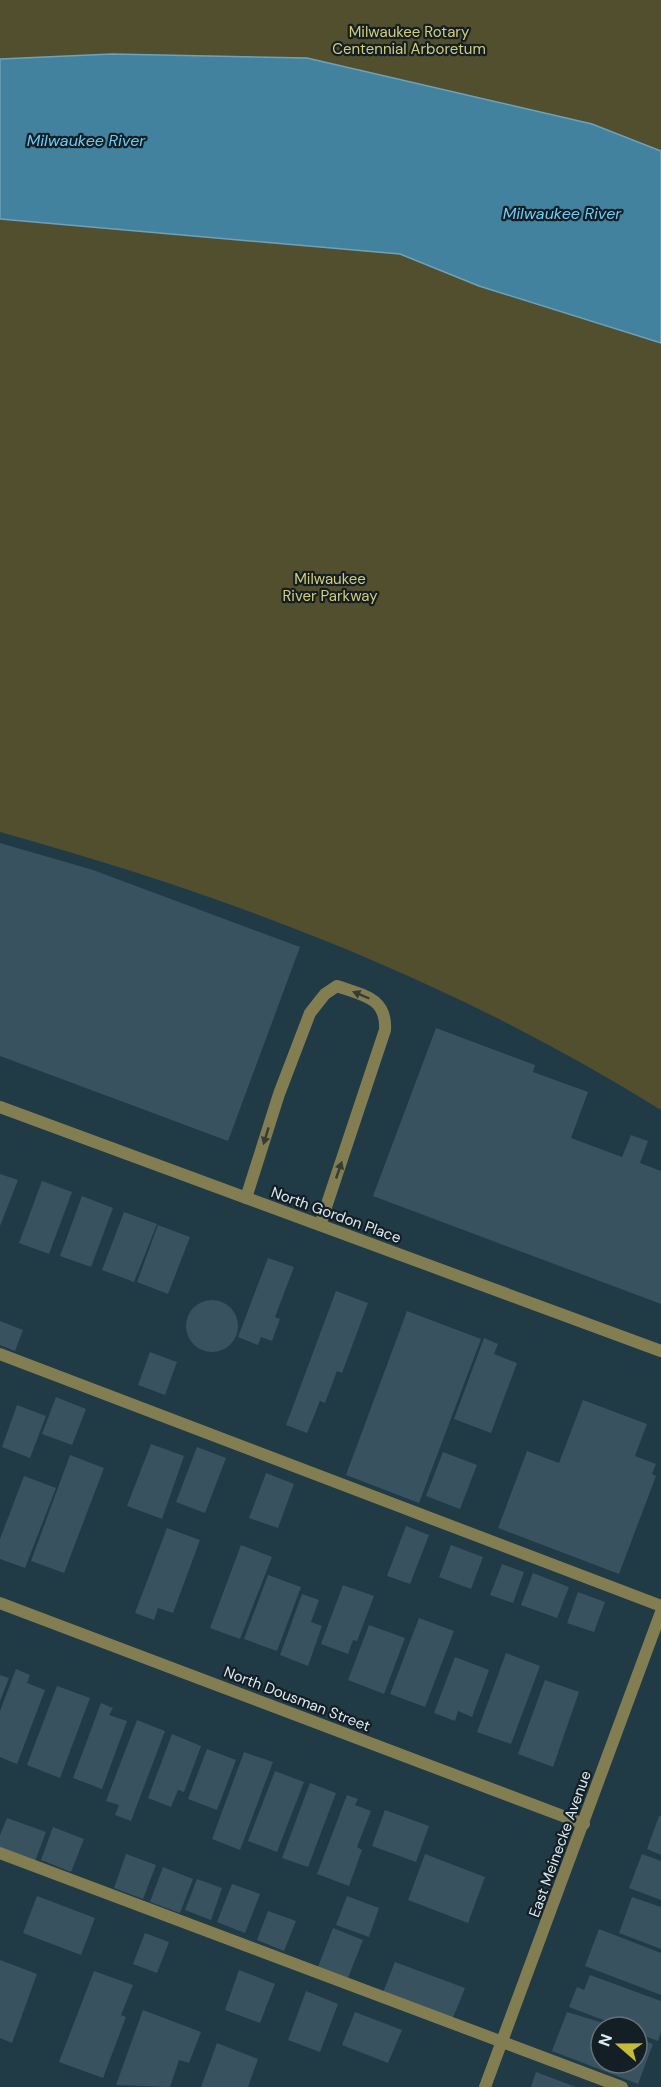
<svg xmlns="http://www.w3.org/2000/svg" width="661" height="2087" font-family="'DM Sans',sans-serif">
<style>
.green{fill:#524f2f}
.water{fill:#42829e;stroke:#70a2b7;stroke-width:1.5}
.building{fill:#38525f}
.lines{fill:none;stroke-linecap:round;stroke-linejoin:round}
.service{stroke:#827e52;stroke-width:12}
.minor{stroke:#827e52;stroke-width:12}
.oneway{fill:#353c32}
.labels{text-anchor:middle;stroke-width:4.5;stroke-linejoin:round;paint-order:stroke}
.park-label{font-size:15px;fill:#d5cd76;stroke:#141f25}
.street-label{font-size:15px;fill:#dcebf2;stroke:#141f25}
.water-label{font-size:16px;font-style:italic;fill:#6ecdf8;stroke:#141f25}
</style>
<rect width="100%" height="100%" fill="#203a46"/>
<g class="green">
<polygon points="0,0 661,0 661,151 592,124 112,54 0,59"/>
<path d="M0 219 400 254 479 286 661 343V1110C454 981 234 897 0 832Z"/>
</g>
<polygon class="water" points="112,54 307,58 592,124 661,151 661,343 479,286 400,254 0,219 0,59"/>
<g class="building">
<polygon points="0,843 93,870 300,947 228,1141 0,1056"/>
<polygon points="436,1028 535,1065 533,1072 588,1092 571,1138 622,1157 631,1135 648,1141 640,1163 661,1171 661,1304 373,1196"/>
<polygon points="0,1174 18,1180 0,1226"/>
<polygon points="42,1181 72,1192 49,1254 19,1243"/>
<polygon points="82,1196 113,1208 91,1267 60,1256"/>
<polygon points="124,1212 157,1224 134,1282 102,1270"/>
<polygon points="158,1225 190,1237 168,1294 137,1282"/>
<polygon points="268,1258 294,1267 275,1317 280,1319 272,1341 261,1337 258,1345 238,1337"/>
<polygon points="336,1291 368,1303 342,1373 337,1371 325,1403 320,1401 307,1433 286,1425"/>
<circle cx="212" cy="1326" r="26"/>
<polygon points="407,1311 481,1339 419,1503 346,1475"/>
<polygon points="0,1321 23,1330 15,1351 0,1345"/>
<polygon points="484,1338 498,1344 494,1354 517,1363 491,1433 454,1419"/>
<polygon points="150,1352 177,1362 165,1395 138,1385"/>
<polygon points="56,1397 86,1409 72,1445 42,1434"/>
<polygon points="583,1400 647,1424 635,1456 656,1464 652,1474 656,1476 619,1574 498,1528 527,1451 559,1463"/>
<polygon points="17,1405 46,1416 30,1458 2,1447"/>
<polygon points="151,1444 184,1456 162,1519 127,1506"/>
<polygon points="197,1447 226,1458 205,1513 176,1502"/>
<polygon points="443,1452 477,1465 460,1509 426,1496"/>
<polygon points="70,1455 104,1468 64,1573 31,1561"/>
<polygon points="266,1473 294,1484 278,1528 249,1518"/>
<polygon points="24,1476 56,1488 25,1568 0,1559 0,1539"/>
<polygon points="406,1526 429,1535 410,1584 387,1576"/>
<polygon points="167,1528 200,1540 173,1613 158,1608 154,1620 135,1613"/>
<polygon points="241,1545 272,1557 240,1639 210,1628"/>
<polygon points="451,1545 483,1557 471,1589 439,1577"/>
<polygon points="502,1564 524,1572 513,1603 490,1595"/>
<polygon points="533,1573 569,1587 557,1618 521,1605"/>
<polygon points="268,1575 301,1587 277,1651 244,1639"/>
<polygon points="343,1585 374,1596 357,1641 353,1640 348,1654 321,1644"/>
<polygon points="578,1592 605,1602 594,1632 567,1623"/>
<polygon points="302,1594 319,1600 311,1622 322,1626 308,1666 280,1655"/>
<polygon points="419,1618 454,1631 425,1707 390,1694"/>
<polygon points="369,1625 405,1638 384,1694 348,1680"/>
<polygon points="506,1653 540,1666 511,1744 477,1732"/>
<polygon points="455,1657 489,1670 472,1717 458,1711 455,1721 434,1713"/>
<polygon points="16,1669 30,1675 27,1683 45,1690 17,1764 0,1757 0,1711"/>
<polygon points="0,1675 9,1678 0,1701"/>
<polygon points="545,1680 579,1692 553,1767 518,1754"/>
<polygon points="57,1686 90,1698 60,1778 27,1765"/>
<polygon points="101,1703 113,1708 109,1715 127,1721 102,1789 73,1778"/>
<polygon points="137,1720 165,1731 131,1821 115,1815 119,1805 106,1801"/>
<polygon points="172,1734 201,1746 184,1792 178,1790 171,1807 148,1798"/>
<polygon points="207,1749 236,1760 217,1810 188,1799"/>
<polygon points="244,1752 273,1762 240,1850 212,1839"/>
<polygon points="275,1771 304,1782 277,1852 248,1841"/>
<polygon points="310,1783 336,1793 308,1867 282,1858"/>
<polygon points="347,1795 358,1799 355,1805 371,1811 357,1847 362,1850 349,1886 317,1874"/>
<polygon points="385,1810 429,1826 416,1862 372,1846"/>
<polygon points="659,1816 661,1816 661,1855 647,1849"/>
<polygon points="7,1818 46,1832 34,1864 0,1851 0,1835"/>
<polygon points="53,1827 84,1839 71,1872 41,1860"/>
<polygon points="126,1854 156,1865 143,1899 114,1888"/>
<polygon points="425,1854 485,1877 468,1923 408,1900"/>
<polygon points="642,1854 661,1861 661,1900 629,1888"/>
<polygon points="163,1867 193,1879 180,1913 150,1902"/>
<polygon points="197,1879 222,1888 211,1920 185,1910"/>
<polygon points="232,1884 260,1894 245,1933 217,1922"/>
<polygon points="37,1896 95,1918 81,1955 23,1933"/>
<polygon points="347,1896 379,1908 369,1937 336,1925"/>
<polygon points="632,1897 661,1907 661,1949 619,1933"/>
<polygon points="268,1911 296,1921 284,1951 257,1940"/>
<polygon points="333,1928 363,1940 348,1978 318,1967"/>
<polygon points="599,1929 661,1953 661,1995 585,1966"/>
<polygon points="145,1933 169,1942 157,1973 133,1964"/>
<polygon points="0,1960 37,1974 12,2043 0,2038"/>
<polygon points="395,1962 465,1988 452,2020 382,1995"/>
<polygon points="239,1970 275,1984 260,2023 225,2010"/>
<polygon points="94,1971 133,1985 121,2015 126,2017 103,2078 59,2062"/>
<polygon points="590,1975 661,2001 661,2032 658,2041 637,2033 637,2027 622,2027 569,2007 577,1987 584,1990"/>
<polygon points="306,1991 338,2004 320,2052 288,2040"/>
<polygon points="143,2010 201,2032 189,2063 179,2060 170,2087 116,2085"/>
<polygon points="355,2012 402,2030 388,2063 342,2045"/>
<polygon points="567,2012 616,2027 601,2027 601,2063 637,2063 637,2038 653,2044 638,2084 552,2051"/>
<polygon points="217,2043 258,2059 248,2087 201,2087"/>
<polygon points="536,2072 576,2087 531,2087"/>
</g>
<g class="lines">
<g class="service">
<path d="M246 1198 279 1094 310 1013 325 994 337 986C363 995 387 998 385 1030L320 1225"/>
<polyline points="0,1354 661,1606"/>
<polyline points="0,1853 622,2087"/>
</g>
<g class="minor">
<polyline points="0,1107 661,1351"/>
<polyline points="0,1603 584,1824"/>
<polyline points="485,2087 661,1612"/>
</g>
</g>
<defs><path id="oneway-solid" d="M-6-.8H1V-3.2L6.5 0L1 3.2V.8H-6Z" transform="scale(1.5)"/></defs>
<g class="oneway">
<use href="#oneway-solid" transform="translate(361 995) rotate(-157)"/>
<use href="#oneway-solid" transform="translate(266 1136) rotate(107)"/>
<use href="#oneway-solid" transform="translate(339 1170) rotate(-71)"/>
</g>
<g class="labels">
<g class="park-label">
<text x="409" y="37">Milwaukee Rotary<tspan x="409" dy="17">Centennial Arboretum</tspan></text>
<text x="330" y="584">Milwaukee<tspan x="330" dy="17">River Parkway</tspan></text>
</g>
<g class="street-label">
<text transform="translate(336 1215) rotate(20)" y="5">North Gordon Place</text>
<text transform="translate(297 1699) rotate(21)" y="5">North Dousman Street</text>
<text transform="translate(560 1844) rotate(-70)" y="5">East Meinecke Avenue</text>
</g>
<g class="water-label">
<text x="86" y="146">Milwaukee River</text>
<text x="562" y="219">Milwaukee River</text>
</g>
</g>
<g transform="translate(619 2045) rotate(290)"><circle r="28" fill="#141f25" stroke="#647177" stroke-width="1.5"/>
<path d="M0-4.5L10 22L0 15L-10 22Z" fill="#c7bb3b"/>
<text y="-9" font-size="16" font-weight="bold" text-anchor="middle" fill="#dcebf2">N</text>
</g>
</svg>
